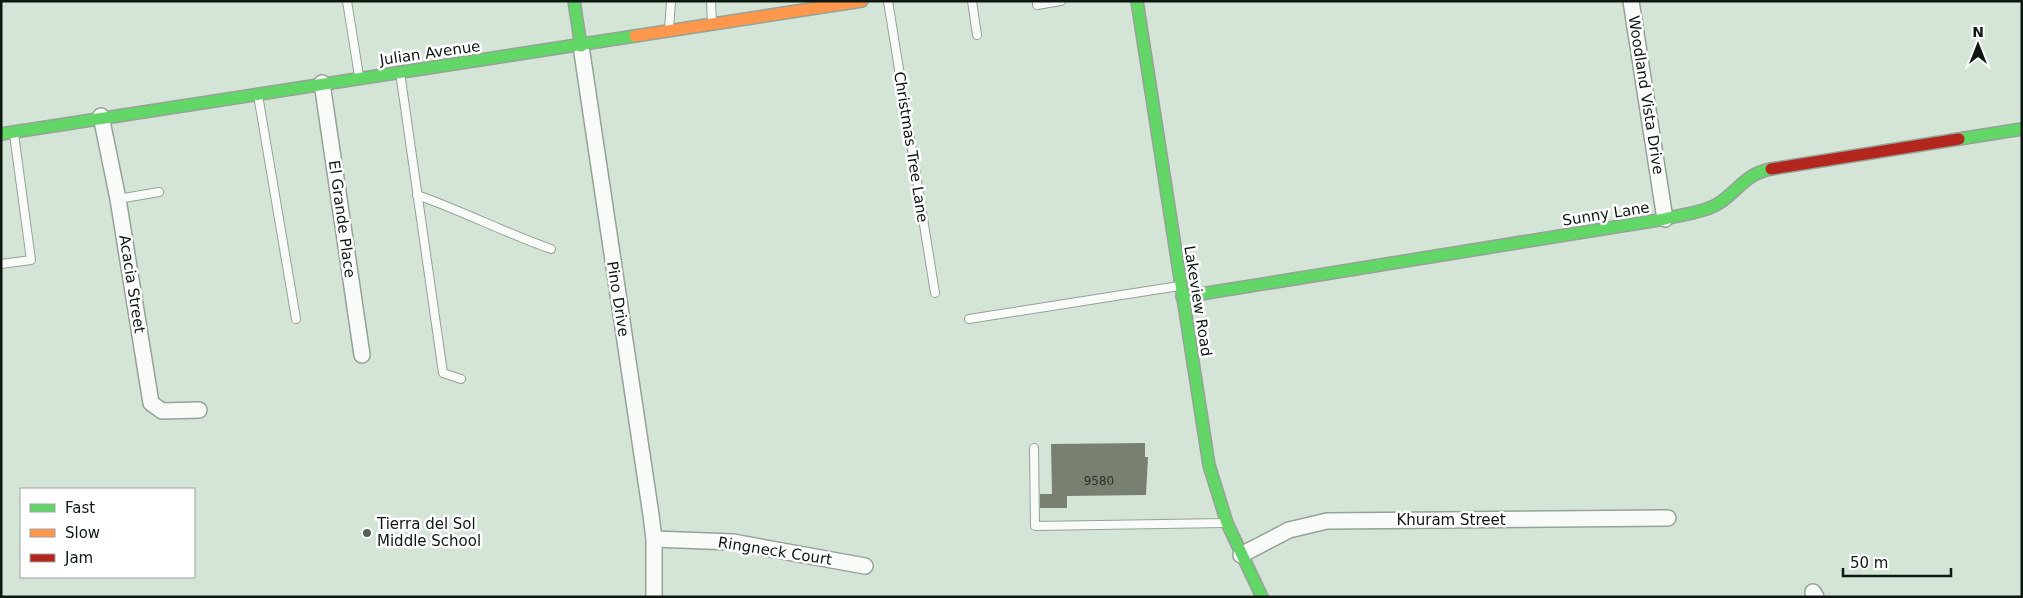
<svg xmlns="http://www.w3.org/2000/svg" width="2023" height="598" font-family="'DejaVu Sans',sans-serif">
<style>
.building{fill:#788171}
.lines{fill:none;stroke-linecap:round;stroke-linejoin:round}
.lane-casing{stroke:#95a297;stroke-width:10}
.street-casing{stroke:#95a297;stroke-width:18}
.fast-casing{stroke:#95a297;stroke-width:14}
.slow-casing{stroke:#95a297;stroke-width:14}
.jam-casing{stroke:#95a297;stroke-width:14}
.lane{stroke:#f9fbf9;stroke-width:8}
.street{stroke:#f9fbf9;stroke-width:15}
.fast{stroke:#63d668;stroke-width:11}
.slow{stroke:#ff974d;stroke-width:11}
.jam{stroke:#b3261e;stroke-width:11}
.poi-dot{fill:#536056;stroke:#fff;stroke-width:2}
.labels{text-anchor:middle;stroke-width:5;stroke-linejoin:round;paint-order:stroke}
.number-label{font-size:12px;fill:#283228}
.street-label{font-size:15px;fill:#0d1810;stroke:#fff}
.poi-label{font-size:15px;fill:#0d1810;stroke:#fff;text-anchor:start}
</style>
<rect width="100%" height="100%" fill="#d4e5d7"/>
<polygon class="building" points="1145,443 1145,457 1148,457 1146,495 1067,496 1067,508 1040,508 1040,494 1052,494 1051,444"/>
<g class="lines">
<defs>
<g id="lane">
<polyline points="347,1 359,76"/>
<polyline points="711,1 712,23"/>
<polyline points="888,1 935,293"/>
<polyline points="972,1 977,35"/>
<polyline points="1037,1 1037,5 1061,1"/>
<polyline points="669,29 671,1"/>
<polyline points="400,72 443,373 461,379"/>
<polyline points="258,95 296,319"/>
<path d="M417 195C463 211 505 233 551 249"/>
<polyline points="118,199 159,192"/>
<polyline points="1,264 31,260 14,134"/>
<polyline points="969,319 1179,286"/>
<polyline points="1034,448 1035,526 1225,523"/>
</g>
<g id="street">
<polyline points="1631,1 1665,219"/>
<polyline points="581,46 651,515 654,539 654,597"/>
<polyline points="322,83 362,355"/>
<polyline points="101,116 118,199 151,403 162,411 199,410"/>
<polyline points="654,539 733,542 865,566"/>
<polyline points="1241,555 1289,530 1327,521 1668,518"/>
<polyline points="1813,592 1816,597"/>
</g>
<g id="fast">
<polyline points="574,1 581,46"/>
<polyline points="1137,1 1209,465 1227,523 1262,597"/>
<polyline points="1,134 635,36"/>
<polyline points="1959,139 2022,129"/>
<path d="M1182 297 1665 219C1680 215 1700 213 1714 206 1736 195 1743 174 1771 169"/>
</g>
<polyline id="slow" points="635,36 862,1"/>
<polyline id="jam" points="1771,169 1959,139"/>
</defs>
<use href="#lane" class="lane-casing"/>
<use href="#street" class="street-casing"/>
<use href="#fast" class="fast-casing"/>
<use href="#slow" class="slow-casing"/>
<use href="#jam" class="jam-casing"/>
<use href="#lane" class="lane"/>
<use href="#street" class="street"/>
<use href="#fast" class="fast"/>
<use href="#slow" class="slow"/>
<use href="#jam" class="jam"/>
</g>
<circle class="poi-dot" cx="367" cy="533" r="5"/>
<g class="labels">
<g class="number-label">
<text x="1099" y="485">9580</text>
</g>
<g class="street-label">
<text transform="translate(430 53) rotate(-8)" y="5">Julian Avenue</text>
<text transform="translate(1646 95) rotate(81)" y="5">Woodland Vista Drive</text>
<text transform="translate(911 147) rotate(81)" y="5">Christmas Tree Lane</text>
<text transform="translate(1606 214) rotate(-9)" y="5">Sunny Lane</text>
<text transform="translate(342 219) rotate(82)" y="5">El Grande Place</text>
<text transform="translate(132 284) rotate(81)" y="5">Acacia Street</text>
<text transform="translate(618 299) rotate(81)" y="5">Pino Drive</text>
<text transform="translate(1198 301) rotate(81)" y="5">Lakeview Road</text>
<text x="1451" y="525">Khuram Street</text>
<text transform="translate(775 551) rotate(9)" y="5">Ringneck Court</text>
</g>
<g class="poi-label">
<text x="377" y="529">Tierra del Sol<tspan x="377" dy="17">Middle School</tspan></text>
</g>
</g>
<rect width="2023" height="598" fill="none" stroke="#0d1810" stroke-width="5"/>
<rect x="20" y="488" width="175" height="90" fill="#ffffff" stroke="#9ea39f"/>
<rect x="30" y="504" width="25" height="8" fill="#63d668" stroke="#9ea39f"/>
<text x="65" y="513" font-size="15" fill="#0d1810">Fast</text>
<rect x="30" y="529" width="25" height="8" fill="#ff974d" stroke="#9ea39f"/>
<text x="65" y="538" font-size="15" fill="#0d1810">Slow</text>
<rect x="30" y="554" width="25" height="8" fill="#b3261e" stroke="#9ea39f"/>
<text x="65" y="563" font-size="15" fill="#0d1810">Jam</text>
<g transform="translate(1978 45)" stroke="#ffffff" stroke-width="4" paint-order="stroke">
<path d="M0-4L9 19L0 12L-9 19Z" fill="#0d1810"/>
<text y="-8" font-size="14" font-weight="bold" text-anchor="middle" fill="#0d1810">N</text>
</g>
<path d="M1843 568v8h108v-8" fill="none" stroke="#0d1810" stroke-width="2.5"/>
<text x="1850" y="568" font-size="15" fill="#0d1810" stroke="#ffffff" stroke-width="4" paint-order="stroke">50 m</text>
</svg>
